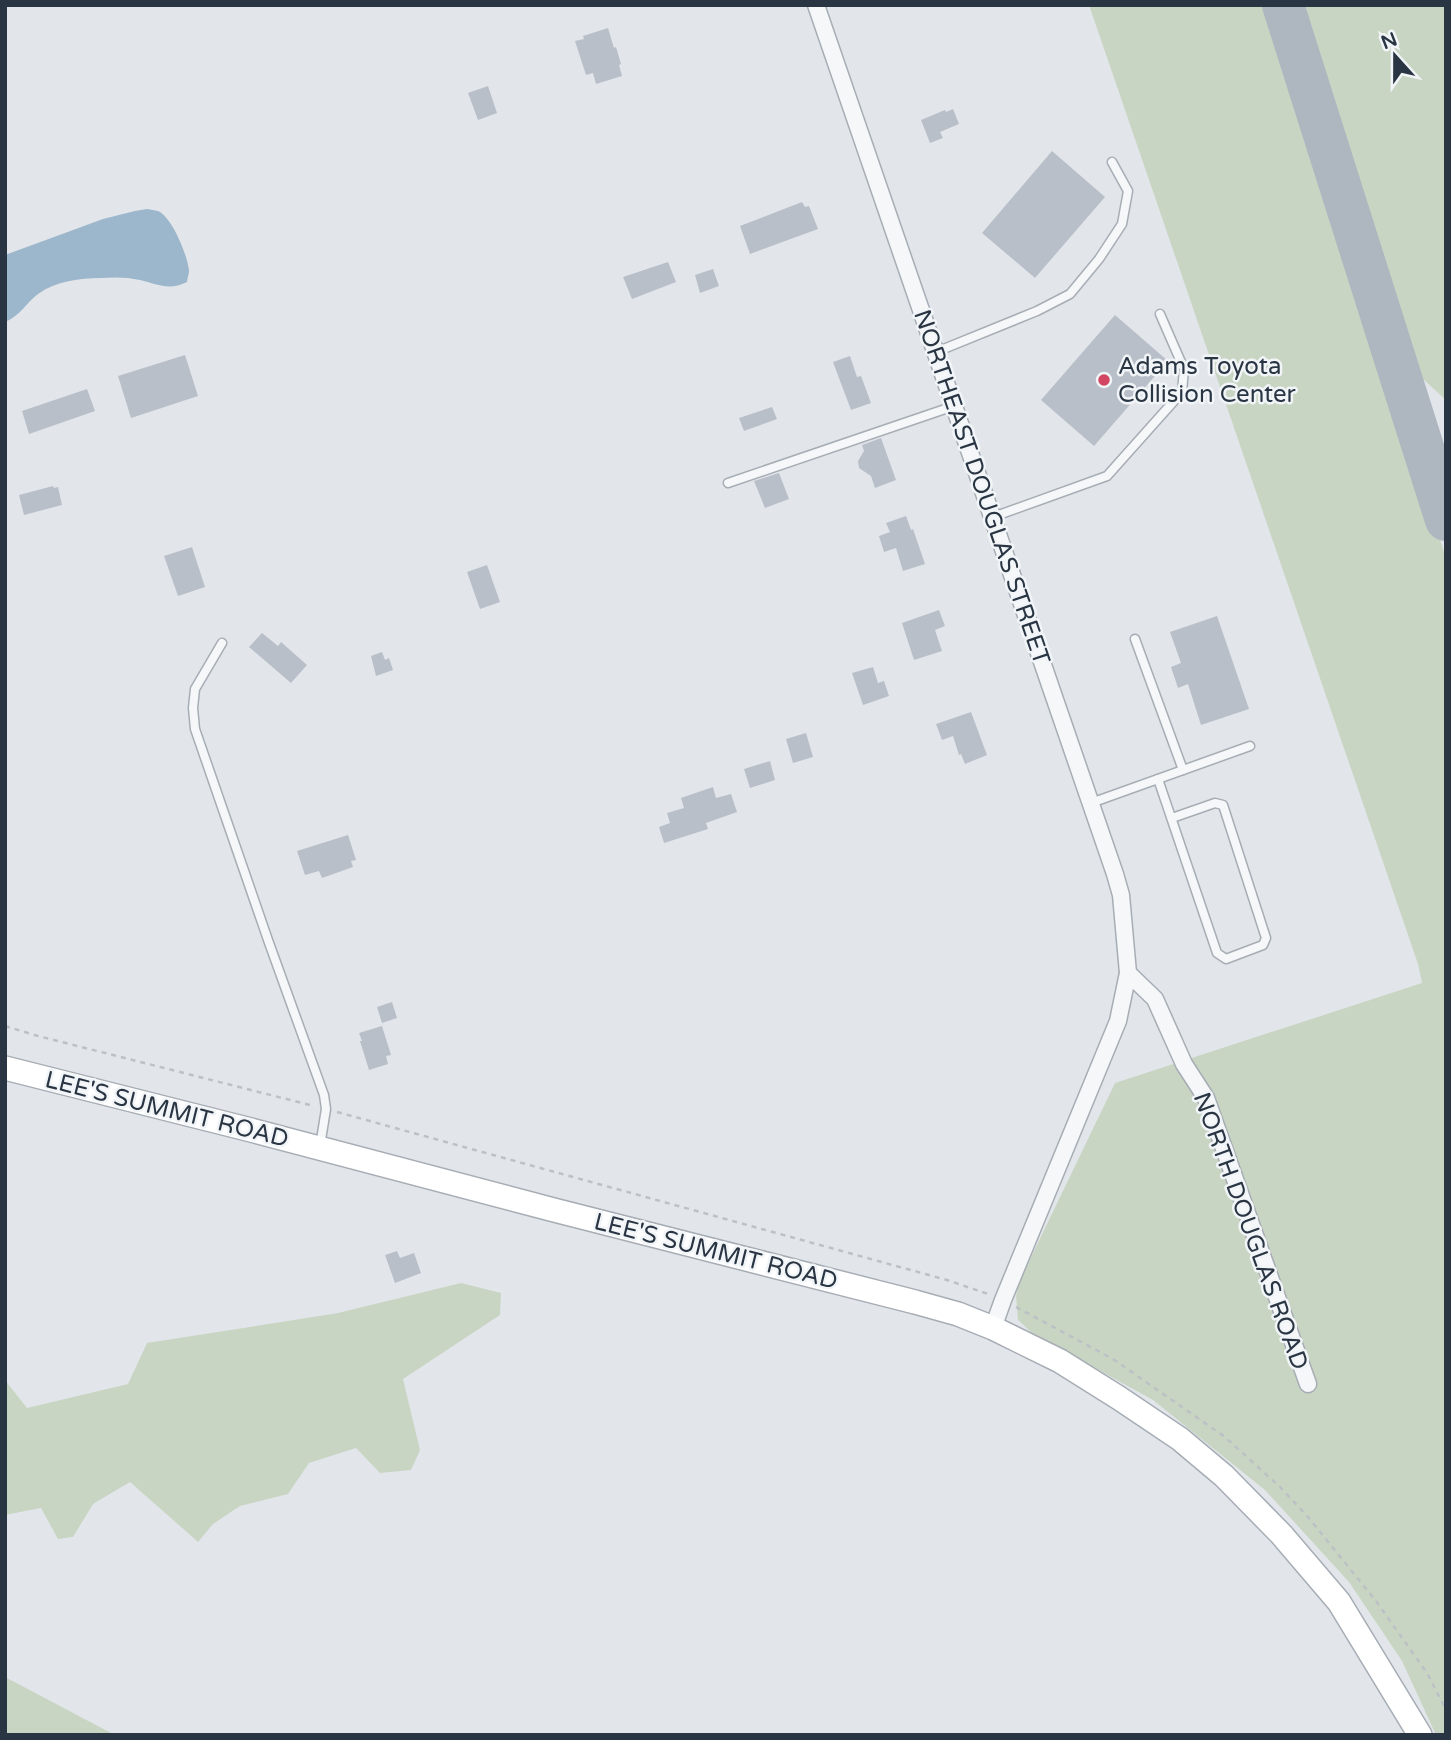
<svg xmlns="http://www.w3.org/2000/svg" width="1451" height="1740" font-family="'Varela Round',sans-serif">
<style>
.green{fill:#c9d5c3}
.water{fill:#9cb6cb}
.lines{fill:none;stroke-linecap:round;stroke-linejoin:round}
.taxiway{stroke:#aeb6c0;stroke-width:42}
.building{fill:#b9bfc8}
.service-casing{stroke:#a7adb5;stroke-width:11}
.minor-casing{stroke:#a7adb5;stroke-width:19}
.secondary-casing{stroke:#a7adb5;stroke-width:26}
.path{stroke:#bcc1c6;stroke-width:2.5;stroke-dasharray:5 5;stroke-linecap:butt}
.service{stroke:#f5f7f9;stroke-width:8}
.minor{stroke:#f5f7f9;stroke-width:16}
.secondary{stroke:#fff;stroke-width:23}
.poi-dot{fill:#d24563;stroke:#f2f5f8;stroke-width:2.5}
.labels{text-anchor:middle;stroke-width:5;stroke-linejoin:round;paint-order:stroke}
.poi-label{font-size:24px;fill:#293543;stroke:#f2f5f8;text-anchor:start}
.street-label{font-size:24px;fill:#293543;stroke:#f2f5f8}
</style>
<rect width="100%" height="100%" fill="#e2e6eb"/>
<g class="green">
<polygon points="1089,5 1269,5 1446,558 1446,1735 1436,1735 1402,1661 1349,1582 1265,1490 1153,1400 1033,1334 1018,1320 1016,1296 1020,1280 1115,1083 1422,983 1418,964"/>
<polygon points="1294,5 1446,5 1446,400 1423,379 1413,365 1389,307"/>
<polygon points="461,1283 501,1293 500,1315 403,1379 420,1450 411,1470 380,1473 356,1448 309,1463 288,1494 240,1506 213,1524 198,1542 130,1482 93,1504 73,1537 58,1539 41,1508 5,1515 5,1380 27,1408 128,1384 147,1343 338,1313"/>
<polygon points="5,1677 115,1735 5,1735"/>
</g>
<path class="water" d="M147 209C151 210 155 210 158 211 172 217 188 256 189 271 189 274 187 279 187 282 169 291 157 284 140 280 127 277 114 277 101 278 80 278 56 281 38 294 26 303 20 316 5 322V255L103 219 135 211Z"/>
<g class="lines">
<polyline class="taxiway" points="1283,5 1446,520"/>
</g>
<g class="building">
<polygon points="608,28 614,48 616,47 621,64 619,65 622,76 596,84 593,73 586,75 575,41 584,39 583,36"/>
<polygon points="488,86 497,113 478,120 468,93"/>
<polygon points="953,109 959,124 940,132 943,138 930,143 921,120 945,110 946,112"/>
<polygon points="1052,151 1105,197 1035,278 982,233"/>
<polygon points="802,202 805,207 809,206 818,229 750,254 740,226"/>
<polygon points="668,262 676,282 632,299 623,277"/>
<polygon points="713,269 719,286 700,293 695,275"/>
<polygon points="1115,315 1168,361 1094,446 1041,400"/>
<polygon points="185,355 198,396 131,418 118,376"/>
<polygon points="850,356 857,377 861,376 871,403 851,410 833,362"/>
<polygon points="87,389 95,411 29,434 22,411"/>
<polygon points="772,407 777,419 744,431 739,418"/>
<polygon points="881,438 896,480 875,488 871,476 859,468 858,461 864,451 862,445"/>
<polygon points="779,473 789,499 765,508 754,481"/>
<polygon points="53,486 54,488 58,487 62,505 24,515 19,495"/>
<polygon points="906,516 911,530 913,529 925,564 903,571 896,548 884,552 879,536 890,532 886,523"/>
<polygon points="192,547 205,587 178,596 164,556"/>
<polygon points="487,565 500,602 480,609 467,572"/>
<polygon points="939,610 945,626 935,630 942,651 914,660 902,623"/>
<polygon points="1217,616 1249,709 1201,725 1188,684 1178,688 1171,667 1181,663 1170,632"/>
<polygon points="262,633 278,646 281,642 307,665 291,683 249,647"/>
<polygon points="382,652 385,660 389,658 393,670 376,676 371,656"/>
<polygon points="873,667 878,683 884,681 889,696 863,705 852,673"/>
<polygon points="971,712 987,755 965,764 961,754 959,755 953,736 942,740 936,724"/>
<polygon points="806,733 813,757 793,763 786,739"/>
<polygon points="770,761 775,780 750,788 744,769"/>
<polygon points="713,787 716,798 731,794 737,812 706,823 708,829 664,843 659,827 670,823 667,813 684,808 681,798"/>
<polygon points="348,835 356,860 351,861 353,867 322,878 319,871 305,875 297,851"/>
<polygon points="392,1002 397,1018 382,1023 377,1007"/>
<polygon points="382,1026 391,1055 386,1056 388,1064 369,1070 360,1041 362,1041 359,1033"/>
<polygon points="397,1251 400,1258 414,1253 421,1273 395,1283 385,1255"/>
</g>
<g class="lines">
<defs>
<g id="service">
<polyline points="936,352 1037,311 1070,294 1099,259 1122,224 1128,191 1112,162"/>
<polyline points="728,483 954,406"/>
<polyline points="993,517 1107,476 1182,392 1184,369 1160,314"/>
<polyline points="1135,639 1183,770"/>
<polyline points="222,643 195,689 193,708 195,729 268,940 324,1095 326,1109 320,1146"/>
<polyline points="1158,779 1217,953 1226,959 1263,945 1266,938 1223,805 1215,803 1172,818"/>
<polyline points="1091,803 1250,746"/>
</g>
<g id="minor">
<polyline points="816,5 1115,874 1121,895 1128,973 1118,1021 1003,1300 993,1328"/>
<polyline points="1128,973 1155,999 1184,1064 1206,1098 1308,1384"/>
</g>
<polyline id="secondary" points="5,1068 251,1130 554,1210 915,1302 958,1314 993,1328 1060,1361 1119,1398 1180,1439 1224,1476 1281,1534 1339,1602 1420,1735"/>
</defs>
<use href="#service" class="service-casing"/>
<use href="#minor" class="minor-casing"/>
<use href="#secondary" class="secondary-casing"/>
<g class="path">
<polyline points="5,1026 38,1036 314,1106"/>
<polyline points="337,1112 947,1280 988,1294"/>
<polyline points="1016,1307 1113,1359 1225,1437 1280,1487 1308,1517 1376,1601 1427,1673 1446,1710"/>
</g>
<use href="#service" class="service"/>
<use href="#minor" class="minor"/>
<use href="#secondary" class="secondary"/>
</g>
<circle class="poi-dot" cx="1104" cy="380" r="7"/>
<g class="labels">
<g class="poi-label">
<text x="1118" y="374">Adams Toyota<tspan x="1118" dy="28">Collision Center</tspan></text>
</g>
<g class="street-label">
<text transform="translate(982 487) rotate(71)" y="8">NORTHEAST DOUGLAS STREET</text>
<text transform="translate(167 1109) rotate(14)" y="8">LEE'S SUMMIT ROAD</text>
<text transform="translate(1251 1231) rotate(70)" y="8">NORTH DOUGLAS ROAD</text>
<text transform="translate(716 1251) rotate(14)" y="8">LEE'S SUMMIT ROAD</text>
</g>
</g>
<rect width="1451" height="1740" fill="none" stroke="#293543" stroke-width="14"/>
<g transform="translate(1395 56) rotate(339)" stroke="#f2f5f8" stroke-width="5" paint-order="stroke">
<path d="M0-5L12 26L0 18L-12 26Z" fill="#293543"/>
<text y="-10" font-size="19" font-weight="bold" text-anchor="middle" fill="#293543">N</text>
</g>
</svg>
